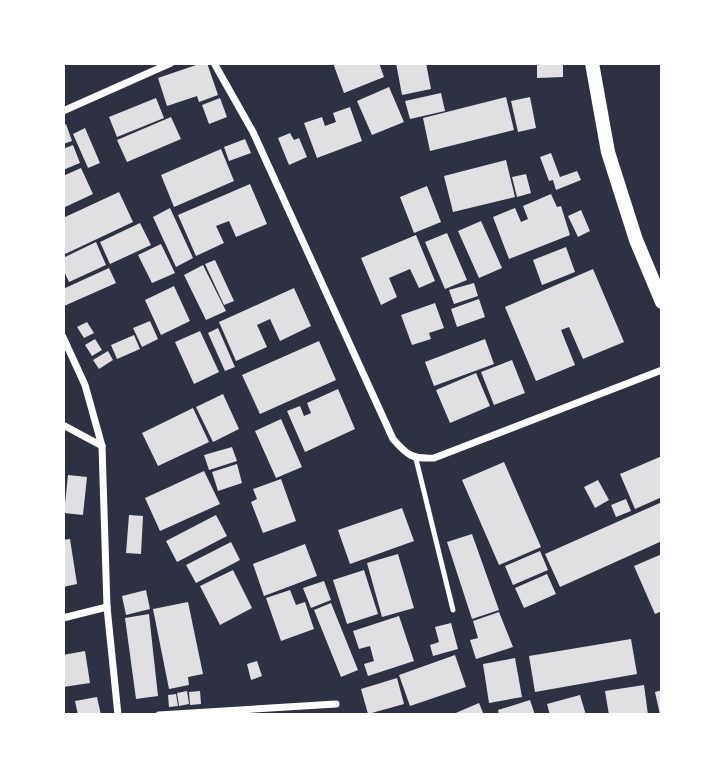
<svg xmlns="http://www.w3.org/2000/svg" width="725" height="778" font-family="'IBM Plex Sans',sans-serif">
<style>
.building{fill:#e0e0e3}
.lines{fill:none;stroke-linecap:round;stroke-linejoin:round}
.service{stroke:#fff;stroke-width:5}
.minor{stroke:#fff;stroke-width:7}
.secondary{stroke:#fff;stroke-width:14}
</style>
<rect width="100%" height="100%" fill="#2d3142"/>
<g class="building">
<polygon points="202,63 207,63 218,95 199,102 197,96 167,106 158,78"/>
<polygon points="333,63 379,63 384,77 344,93"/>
<polygon points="396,63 426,63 431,89 402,95"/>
<polygon points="537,63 563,63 563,77 537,78"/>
<polygon points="389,87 404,122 372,135 357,101"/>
<polygon points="441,93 445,111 410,119 405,101"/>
<polygon points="506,97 514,130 430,151 423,118"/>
<polygon points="530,97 536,128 518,132 511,101"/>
<polygon points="156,98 164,118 117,137 109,117"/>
<polygon points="220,98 227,117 209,124 202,105"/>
<polygon points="350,107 362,141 317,158 304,123 322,117 325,126 336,122 333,113"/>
<polygon points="171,117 181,139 127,162 117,140"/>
<polygon points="66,124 72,141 63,144 63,125"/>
<polygon points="85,128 100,163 88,168 73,134"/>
<polygon points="290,133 294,140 299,138 307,157 289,165 278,138"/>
<polygon points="245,139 251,153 229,161 224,147"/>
<polygon points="73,145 80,163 63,170 63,149"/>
<polygon points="221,149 234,181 174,207 161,175"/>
<polygon points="551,153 560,177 577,171 581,180 556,190 553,180 549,181 540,157"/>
<polygon points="506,160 515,197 453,212 444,176"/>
<polygon points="81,168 93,194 63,208 63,176"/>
<polygon points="526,174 531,193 517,197 512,177"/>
<polygon points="250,184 267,224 236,237 229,221 216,226 224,243 196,256 178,215"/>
<polygon points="427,186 441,222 414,233 400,197"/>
<polygon points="119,192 133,222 63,255 63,218"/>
<polygon points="551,194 557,207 561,206 570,235 509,259 493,217 515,208 521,222 528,219 523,206"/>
<polygon points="170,208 193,258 176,267 153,217"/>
<polygon points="581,210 590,231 578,237 568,216"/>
<polygon points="481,221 502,268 479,278 458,231"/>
<polygon points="140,223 151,245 110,264 100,242"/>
<polygon points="447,233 467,280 445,289 425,242"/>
<polygon points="416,235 435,281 419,288 410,269 389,278 397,297 381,305 361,258"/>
<polygon points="96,242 106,265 69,282 63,269 63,258"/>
<polygon points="161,244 175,273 152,283 138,255"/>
<polygon points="566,247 575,272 542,285 533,260"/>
<polygon points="215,260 234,301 224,305 205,264"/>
<polygon points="203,265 226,311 206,320 184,275"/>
<polygon points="109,268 116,283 64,306 63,289"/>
<polygon points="593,269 624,342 583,359 569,327 561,330 575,365 536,381 505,307"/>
<polygon points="474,283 478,296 454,304 449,290"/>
<polygon points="174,286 190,321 161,335 145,300"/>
<polygon points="294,288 311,326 280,341 270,319 257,325 267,347 236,361 219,322"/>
<polygon points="479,299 485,317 457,327 451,309"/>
<polygon points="435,303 444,328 429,333 431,339 412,345 401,315"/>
<polygon points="150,321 158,339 142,347 133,328"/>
<polygon points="87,322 94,333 84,338 77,327"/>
<polygon points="218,328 235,367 225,371 208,333"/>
<polygon points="200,331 219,372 194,384 175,342"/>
<polygon points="134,335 140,349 117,359 111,345"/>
<polygon points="95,339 102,350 92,356 85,345"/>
<polygon points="485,339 494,364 434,386 425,362"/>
<polygon points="319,341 336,380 260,414 242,375"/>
<polygon points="108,351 113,360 99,369 93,360"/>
<polygon points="512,360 525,393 494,405 481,372"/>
<polygon points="476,373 490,406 450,423 436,390"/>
<polygon points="338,389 355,429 305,452 287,411 300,406 304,416 311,413 307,403"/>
<polygon points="223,394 239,429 213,442 196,407"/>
<polygon points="193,408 209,442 158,466 142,433"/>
<polygon points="281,419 302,467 276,478 255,431"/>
<polygon points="232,447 237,461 209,470 204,455"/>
<polygon points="662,456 662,497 635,509 620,474"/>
<polygon points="504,462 541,547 499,565 462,480"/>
<polygon points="237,464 242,483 218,491 212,472"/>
<polygon points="204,471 220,504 160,531 145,498"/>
<polygon points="68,475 87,477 83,515 64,513"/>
<polygon points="281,479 296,521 263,533 251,502 257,499 253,489"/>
<polygon points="598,480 609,500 595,508 584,487"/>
<polygon points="626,499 631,511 616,517 611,505"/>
<polygon points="662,502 662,541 560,587 545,554"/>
<polygon points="402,508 414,541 350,564 338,530"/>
<polygon points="129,515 143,516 141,554 126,553"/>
<polygon points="216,515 227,536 177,562 166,541"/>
<polygon points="472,534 499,610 472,619 447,542"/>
<polygon points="70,539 77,584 63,587 63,540"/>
<polygon points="231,542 240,560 196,583 186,565"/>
<polygon points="305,544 317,576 264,596 253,564"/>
<polygon points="540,551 548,570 513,585 505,566"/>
<polygon points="398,554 414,608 382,617 367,563"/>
<polygon points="662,554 662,611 655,614 634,566"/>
<polygon points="233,570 252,608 220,625 200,586"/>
<polygon points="364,570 378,614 347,624 333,580"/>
<polygon points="547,574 556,594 524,608 515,588"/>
<polygon points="324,581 331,600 311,608 303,588"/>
<polygon points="146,590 150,609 126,615 122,596"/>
<polygon points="290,590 296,605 305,602 314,629 281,641 266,598"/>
<polygon points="188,602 203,674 188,677 189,685 169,689 153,609"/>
<polygon points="331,603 358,670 341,677 314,610"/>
<polygon points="499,612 513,647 476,659 470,640 478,638 473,621"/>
<polygon points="149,614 158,696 136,699 125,618"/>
<polygon points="399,616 414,661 368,676 364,664 374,661 370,646 359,649 353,631"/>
<polygon points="451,623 458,649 433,656 430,645 439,642 435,627"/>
<polygon points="631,639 637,674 535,692 529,656"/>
<polygon points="85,651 90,683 63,687 63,655"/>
<polygon points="455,655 466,687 410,706 399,675"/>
<polygon points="515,658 522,697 489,703 483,664"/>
<polygon points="257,661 262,676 251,680 247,664"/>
<polygon points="397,678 404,704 368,714 361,689"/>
<polygon points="644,685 648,715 609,715 605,691"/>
<polygon points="662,690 662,715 660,715 655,692"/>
<polygon points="187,691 189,704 179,706 177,693"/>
<polygon points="200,691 201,704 190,705 189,692"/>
<polygon points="176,694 178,706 169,707 168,695"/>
<polygon points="580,695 586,715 550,715 547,704"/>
<polygon points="97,697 101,715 78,715 75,701"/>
<polygon points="530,700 535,715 499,715 498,710"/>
<polygon points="479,703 484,715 451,715"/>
</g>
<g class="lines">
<polyline class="service" points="416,459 453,610"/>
<g class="minor">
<path d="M214 63 253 132 393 439C408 456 412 459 434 458L662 370"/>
<polyline points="63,111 171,63"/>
<polyline points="63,337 85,385 102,446 107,607 118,715"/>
<polyline points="63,425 102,446"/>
<polyline points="63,618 107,607"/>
<polyline points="159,715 336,704"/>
</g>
<polyline class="secondary" points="592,63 608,152 636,240 662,302"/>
</g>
<rect width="725" height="778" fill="none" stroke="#ffffff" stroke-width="130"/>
</svg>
